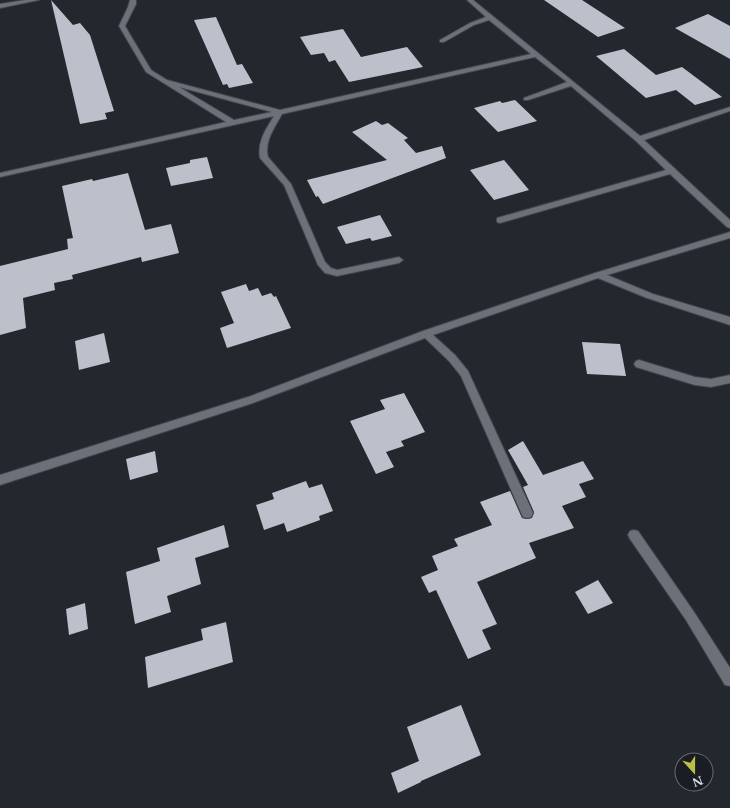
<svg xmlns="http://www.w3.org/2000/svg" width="730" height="808" font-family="'Libre Baskerville',serif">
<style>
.building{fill:#bcc0ca}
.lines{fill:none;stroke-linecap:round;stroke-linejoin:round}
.minor-casing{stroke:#42454b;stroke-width:2}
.minor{fill:#6c7079;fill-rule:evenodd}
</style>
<rect width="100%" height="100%" fill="#23272e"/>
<g class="building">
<polygon points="51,0 73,25 80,23 90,35 114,111 105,113 107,119 80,124"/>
<polygon points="544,0 582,0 625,28 598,37"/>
<polygon points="708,14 730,26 730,59 675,28"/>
<polygon points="216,17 237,65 242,64 253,83 229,88 227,84 223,85 194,20"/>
<polygon points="343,29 361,57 407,47 423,67 349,82 335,60 329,62 324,53 311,55 300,37"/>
<polygon points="624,49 656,75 682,67 722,97 695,105 676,90 646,98 596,56"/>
<polygon points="515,100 537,121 498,132 474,108 500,101 502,103"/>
<polygon points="376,121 382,125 388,123 408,138 404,140 416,153 442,146 446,158 323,204 318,196 316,197 307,180 387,160 352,132"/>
<polygon points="207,157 213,178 171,186 166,168 190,163 190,160"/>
<polygon points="504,160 529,190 494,200 470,170"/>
<polygon points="128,173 145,230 171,224 179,253 142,262 141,257 72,275 73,279 54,283 55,290 23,298 26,328 0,335 0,266 68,249 67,239 73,238 62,186 92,179 93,181"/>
<polygon points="380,215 392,236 372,241 370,238 346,244 337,227"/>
<polygon points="246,284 249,291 258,288 262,296 271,293 274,297 276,296 291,328 227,348 220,328 234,323 221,292"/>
<polygon points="104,333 110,362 79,370 75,341"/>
<polygon points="582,342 620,344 626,376 587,374"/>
<polygon points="404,393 425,432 401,441 404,446 386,452 394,467 376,474 350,421 385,409 380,400"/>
<polygon points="523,441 543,475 583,461 594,479 579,484 586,497 562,506 574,528 529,543 536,558 477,582 497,624 482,630 491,649 468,659 436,590 429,593 421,577 438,570 432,556 458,546 454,539 492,525 480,502 510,491 522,518 527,519 532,518 534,512 523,487 528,485 508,450"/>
<polygon points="155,451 158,472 130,480 126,459"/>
<polygon points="306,481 309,488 322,484 333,511 319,516 320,520 287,532 284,523 264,530 256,505 274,499 272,493"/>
<polygon points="224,525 229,547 195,558 201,584 167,596 171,612 135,624 126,572 160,561 157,548"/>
<polygon points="598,580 613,603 588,614 575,592"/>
<polygon points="85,603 88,629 69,635 66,609"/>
<polygon points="226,622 233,662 148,688 145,657 203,640 201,629"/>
<polygon points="461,705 481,755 421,781 421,782 398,793 391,773 419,761 407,727"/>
</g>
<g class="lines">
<defs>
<g id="minor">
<polygon points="25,0 39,0 0,8 0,4"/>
<path d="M130 0H136V4L125 26 151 70 167 80 280 110 531 54 489 20 474 25 444 42H440V40L470 23 486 17 467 0H473L640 136 730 107V111L644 140 730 220V228L727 227 670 174 500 223 497 222V218L666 170 636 141 571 86 528 100H524V98L567 82 535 57 282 114C275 127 264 141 268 157L291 184 325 262 331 268 337 270 399 257 403 260 399 263 337 276 325 273 318 265 284 185 260 158C257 142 266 129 274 116L0 177V173L226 122 146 72 119 26 128 7ZM179 87 272 112 234 120Z"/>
<polygon points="730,232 730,238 607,275 653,294 730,317 730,325 647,298 598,278 433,335 455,355 468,371 533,513 531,517 527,518 523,517 461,376 449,361 425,338 253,403 0,485 0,475 251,396 423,331 595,273"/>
<polygon points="639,360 695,377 711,379 730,375 730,383 711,387 695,385 636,367 634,364 636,361"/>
<polygon points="634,530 638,531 694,612 730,668 730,686 725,685 686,620 630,539 628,535 630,531"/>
</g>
</defs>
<use href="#minor" class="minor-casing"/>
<use href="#minor" class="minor"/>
</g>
<g transform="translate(694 772) rotate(159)"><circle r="19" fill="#1a1d24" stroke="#676a70"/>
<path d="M0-3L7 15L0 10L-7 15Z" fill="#bcbf44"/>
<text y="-6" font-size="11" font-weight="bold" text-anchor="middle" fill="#dadde2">N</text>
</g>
</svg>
